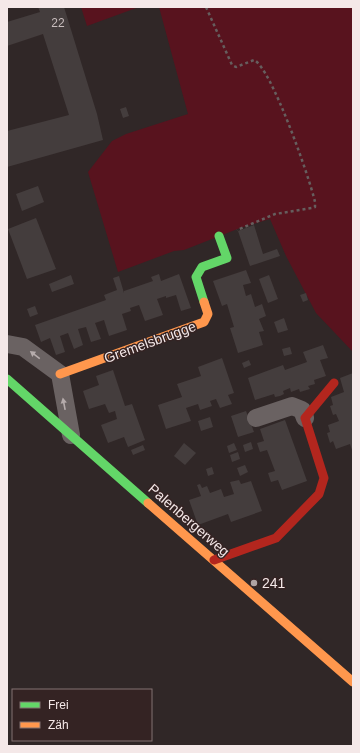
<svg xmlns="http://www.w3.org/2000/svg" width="360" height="753" font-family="Arial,sans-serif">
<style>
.green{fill:#58131e}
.building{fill:#443d3d}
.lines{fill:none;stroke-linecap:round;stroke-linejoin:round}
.path{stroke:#665e5e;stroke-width:2.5;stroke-dasharray:3 3;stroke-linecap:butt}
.street{stroke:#6a6262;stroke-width:18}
.fast{stroke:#63d668;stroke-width:9}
.slow{stroke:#ff974d;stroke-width:9}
.jam{stroke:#b3261e;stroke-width:9}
.oneway{fill:#b6acac}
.poi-dot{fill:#afa4a4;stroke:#342323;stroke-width:1.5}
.labels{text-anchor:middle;stroke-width:3;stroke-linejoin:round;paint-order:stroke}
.number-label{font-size:12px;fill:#c8bdbd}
.street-label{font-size:14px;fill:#f4e8e8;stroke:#342323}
.poi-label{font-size:14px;fill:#f4e8e8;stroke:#342323;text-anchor:start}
</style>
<rect width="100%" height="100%" fill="#302727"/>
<g class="green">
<polygon points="81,7 139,7 87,26"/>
<polygon points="159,7 353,7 353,352 316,313 286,256 270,219 240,228 184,250 174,251 118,272 88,172 112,141 126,134 188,114"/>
</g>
<g class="building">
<polygon points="38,7 64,7 97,114 103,140 7,167 7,131 69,115 43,34 7,46 7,22 40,12"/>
<polygon points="126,107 129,116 123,118 120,109"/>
<polygon points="38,186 44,202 22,211 16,194"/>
<polygon points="36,218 56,269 27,279 8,229"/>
<polygon points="254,225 263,254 277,249 280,256 250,266 238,231"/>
<polygon points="246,270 251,283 243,285 246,296 251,294 255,307 262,304 266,316 259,319 264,331 259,332 263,345 238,353 230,328 234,327 227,304 222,306 213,281"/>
<polygon points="159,274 161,281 179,274 191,308 181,311 176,295 166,298 166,296 157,299 163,315 145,321 139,305 130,308 131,311 122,314 127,330 109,336 104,320 95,323 101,339 91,342 86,327 78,329 83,345 74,349 68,333 60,336 65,352 56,355 50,338 41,342 35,325 106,300 104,295 117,290 113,278 119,276 124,293 124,291 153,281 151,277"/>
<polygon points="71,275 74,284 52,292 49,284"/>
<polygon points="269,275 278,299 268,303 259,279"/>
<polygon points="306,293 308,300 303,302 300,295"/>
<polygon points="35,306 38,314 30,317 27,309"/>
<polygon points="284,318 288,330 278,333 274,322"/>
<polygon points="323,345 328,358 320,360 326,376 314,380 315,384 308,386 310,389 300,392 299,389 291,392 290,388 283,391 284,394 280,396 275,397 274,394 255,400 248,378 283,365 285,370 307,362 303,352"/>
<polygon points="290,347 292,354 284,356 282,349"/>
<polygon points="222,358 234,393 228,395 232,404 220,408 216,399 210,401 212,406 200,410 198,404 186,408 191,421 166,429 158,405 182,397 177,384 201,376 198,367"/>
<polygon points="249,360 251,365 244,368 242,363"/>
<polygon points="113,370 125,406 132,404 145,440 128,447 124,437 108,443 101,425 117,419 115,411 109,413 105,404 89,409 83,391 99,385 96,376"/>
<polygon points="353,373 353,453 350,444 336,449 333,441 330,443 327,433 330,432 328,425 339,421 336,414 333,415 330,406 333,405 331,397 344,392 340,378"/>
<polygon points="246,411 254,432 238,437 231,416"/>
<polygon points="210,417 213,427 201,431 198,421"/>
<polygon points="285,420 307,481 282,490 278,480 271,482 268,473 275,471 267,450 260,452 257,443 264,441 260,429"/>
<polygon points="251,442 253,449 245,452 243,445"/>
<polygon points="184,443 196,453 185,465 174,456"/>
<polygon points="234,443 237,450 229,453 227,446"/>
<polygon points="143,445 145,450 133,455 131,450"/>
<polygon points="238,452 240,459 232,462 230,455"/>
<polygon points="245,465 248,472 240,476 237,468"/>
<polygon points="212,467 214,474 208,476 206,469"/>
<polygon points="239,480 241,484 251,481 262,511 231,522 228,514 198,525 189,500 201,496 197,485 200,484 202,488 207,486 210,493 221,489 224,497 234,494 230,482"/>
</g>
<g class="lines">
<path class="path" d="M206 7 232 65 236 67 254 60C271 67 310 179 315 202V207L312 208 275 214 237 230"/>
<g class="street">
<polyline points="7,344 23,347 60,374 71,435"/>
<polyline points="256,418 292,406 302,410 305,418"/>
</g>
<g class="fast">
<polyline points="204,302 196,277 202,267 227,258 219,236"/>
<polyline points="7,379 148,503"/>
</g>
<g class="slow">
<polyline points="60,374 204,322 208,314 204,302"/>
<polyline points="148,503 353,682"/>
</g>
<polyline class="jam" points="214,560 276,538 319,494 324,478 305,418 334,383"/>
</g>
<defs><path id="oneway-solid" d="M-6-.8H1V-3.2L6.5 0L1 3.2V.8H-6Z"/></defs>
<g class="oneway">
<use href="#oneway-solid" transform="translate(35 355) rotate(-143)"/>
<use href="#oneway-solid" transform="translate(64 404) rotate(-101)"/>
</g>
<circle class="poi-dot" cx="254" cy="583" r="4"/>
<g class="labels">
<g class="number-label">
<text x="58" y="27">22</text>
</g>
<g class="street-label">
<text transform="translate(150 342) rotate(-20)" y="5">Gremelsbrugge</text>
<text transform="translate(189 520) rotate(41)" y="5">Palenbergerweg</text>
</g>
<g class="poi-label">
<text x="262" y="588">241</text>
</g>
</g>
<rect width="360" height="753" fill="none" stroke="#f4e8e8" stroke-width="16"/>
<rect x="12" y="689" width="140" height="52" fill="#342323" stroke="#817272"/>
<rect x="20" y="702" width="20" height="6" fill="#63d668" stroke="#817272"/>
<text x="48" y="709" font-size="12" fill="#f4e8e8">Frei</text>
<rect x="20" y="722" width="20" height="6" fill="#ff974d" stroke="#817272"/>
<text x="48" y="729" font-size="12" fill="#f4e8e8">Zäh</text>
</svg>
